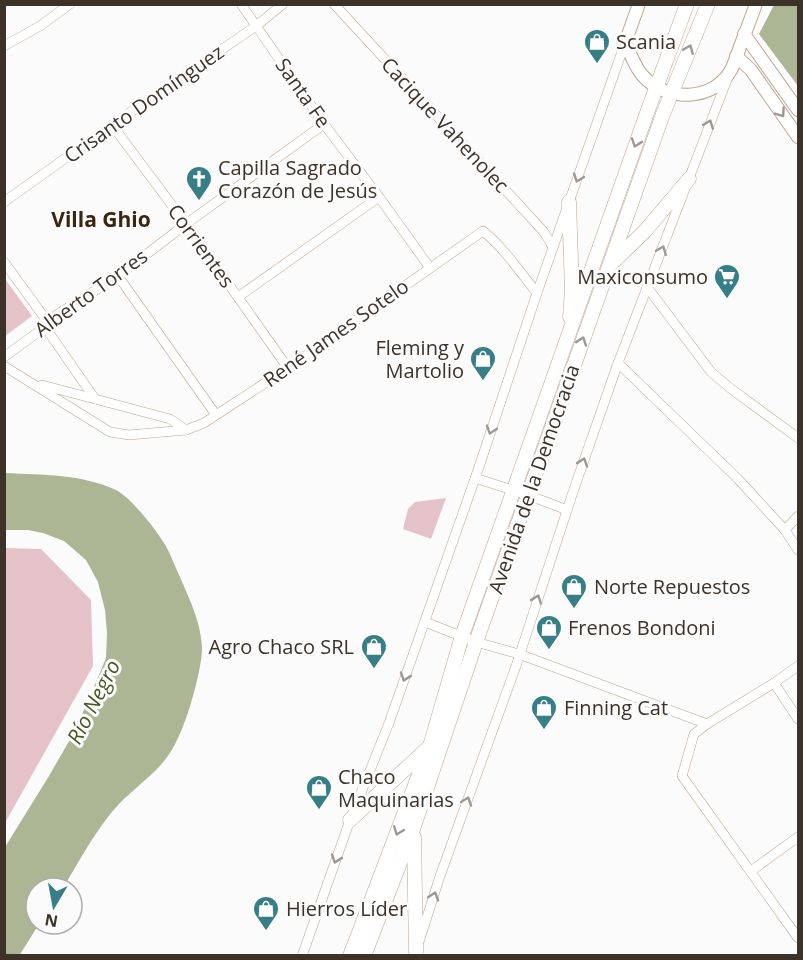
<svg xmlns="http://www.w3.org/2000/svg" width="803" height="960" font-family="'Open Sans',sans-serif">
<style>
.green{fill:#e5c2c7}
.water{fill:#acb695}
.lines{fill:none;stroke-linecap:round;stroke-linejoin:round}
.minor-casing{stroke:#bfa58c;stroke-width:10}
.major-casing{stroke:#bfa58c;stroke-width:14}
.highway-casing{stroke:#bfa58c;stroke-width:15}
.minor{stroke:#fff;stroke-width:9}
.major{stroke:#fff;stroke-width:12}
.highway{stroke:#fff;stroke-width:14}
.oneway{stroke:#9e9894}
.labels{text-anchor:middle;stroke-width:6;stroke-linejoin:round;paint-order:stroke}
.poi-label{font-size:20px;fill:#3d3228;stroke:#fbfbfb;text-anchor:start}
.street-label{font-size:20px;fill:#3d3228;stroke:#fbfbfb}
.neighbourhood-label{font-size:21px;font-weight:bold;fill:#3a2510;stroke:#fbfbfb}
.water-label{font-size:21px;font-style:italic;fill:#495622;stroke:#fbfbfb}
</style>
<rect width="100%" height="100%" fill="#fbfbfb"/>
<g class="green">
<polygon points="5,279 32,316 5,336 4,336"/>
<polygon points="446,498 431,539 403,529 408,509 415,502"/>
<polygon points="5,548 41,549 91,600 93,666 5,823"/>
</g>
<g class="water">
<polygon points="774,5 798,5 798,86 759,34"/>
<path d="M5 473C42 475 82 474 116 490 130 497 153 526 162 540 168 548 172 559 176 568 187 594 202 622 202 650 201 672 188 718 178 738 164 770 141 781 118 805 96 829 80 860 63 888H36V924H39L19 956 5 955V847L49 776 72 736 89 699 106 658 107 633 105 610 98 582 86 560 64 541 43 533 28 530H5Z"/>
</g>
<g class="lines">
<defs>
<g id="minor">
<polyline points="241,4 324,124 379,197 430,268"/>
<polyline points="334,4 544,232 553,247"/>
<polyline points="4,46 40,26 70,4"/>
<polyline points="112,125 186,224 288,368"/>
<polyline points="4,202 112,125 256,26 283,4"/>
<polyline points="4,262 47,321"/>
<polyline points="118,276 216,415"/>
<polyline points="647,287 711,372 730,388 798,438"/>
<polyline points="238,297 379,197"/>
<polyline points="45,327 95,399 170,419 186,430"/>
<polyline points="4,357 45,327 47,321 118,276 186,224 324,124"/>
<polyline points="618,363 738,479 785,530 798,550"/>
<path d="M4 366 110 432 129 435 186 430 204 423 288 368 483 231C504 248 520 272 537 293"/>
<polyline points="42,385 95,399"/>
<polyline points="475,478 528,495 567,510"/>
<polyline points="785,530 798,516"/>
<polyline points="425,622 476,642 519,654 707,724"/>
<polyline points="798,666 774,683 707,724 694,734 682,776 798,938"/>
<polyline points="774,683 798,719"/>
<polyline points="751,871 798,837"/>
<polyline points="419,942 440,876 516,666 574,489 618,363 728,77"/>
<polyline points="302,956 350,820 389,723 478,470 537,293 625,43"/>
</g>
<g id="major">
<path d="M639 4 625 43C631 54 635 68 643 76 666 102 713 102 731 70 735 62 738 52 741 44 746 31 751 18 756 4"/>
<polyline points="744,34 798,110"/>
<polyline points="736,56 751,70 798,137"/>
</g>
<g id="highway">
<polyline points="569,202 572,290 570,317"/>
<polyline points="612,263 645,231 689,179"/>
<polyline points="350,820 427,749"/>
<polyline points="414,837 416,952"/>
<polyline points="350,956 430,746 462,636 648,110 687,4"/>
<polyline points="364,956 413,829 476,642 663,114 708,4"/>
</g>
</defs>
<use href="#minor" class="minor-casing"/>
<use href="#major" class="major-casing"/>
<use href="#highway" class="highway-casing"/>
<use href="#minor" class="minor"/>
<use href="#major" class="major"/>
<use href="#highway" class="highway"/>
</g>
<defs><path id="oneway-chevron" d="M-2-3.5L2.5 0L-2 3.5" fill="none" stroke-width="1.6" stroke-linecap="round" stroke-linejoin="round" transform="scale(1.5)"/></defs>
<g class="oneway">
<use href="#oneway-chevron" transform="translate(689 49) rotate(-67)"/>
<use href="#oneway-chevron" transform="translate(781 113) rotate(55)"/>
<use href="#oneway-chevron" transform="translate(709 124) rotate(-69)"/>
<use href="#oneway-chevron" transform="translate(636 143) rotate(109)"/>
<use href="#oneway-chevron" transform="translate(578 178) rotate(110)"/>
<use href="#oneway-chevron" transform="translate(662 250) rotate(-68)"/>
<use href="#oneway-chevron" transform="translate(582 341) rotate(-71)"/>
<use href="#oneway-chevron" transform="translate(491 430) rotate(108)"/>
<use href="#oneway-chevron" transform="translate(583 462) rotate(-71)"/>
<use href="#oneway-chevron" transform="translate(537 599) rotate(-71)"/>
<use href="#oneway-chevron" transform="translate(405 677) rotate(109)"/>
<use href="#oneway-chevron" transform="translate(467 801) rotate(-70)"/>
<use href="#oneway-chevron" transform="translate(398 831) rotate(111)"/>
<use href="#oneway-chevron" transform="translate(336 859) rotate(109)"/>
<use href="#oneway-chevron" transform="translate(434 896) rotate(-72)"/>
</g>
<defs>
<symbol id="shop-pin" viewBox="-11 -11 22 30"><path d="M0 17L-7.5 6A9.5 9.5 0 1 1 7.5 6Z" fill="#377f87" stroke="#fbfbfb"/><path d="M-5-2.5h2.3a2.7 3.5 0 0 1 5.4 0H5L5.5 6h-11ZM-1.5-2.5h3a1.5 2.3 0 0 0-3 0Z" fill="#fff"/></symbol>
<symbol id="church-pin" viewBox="-11 -11 22 30"><path d="M0 17L-7.5 6A9.5 9.5 0 1 1 7.5 6Z" fill="#377f87" stroke="#fbfbfb"/><path d="M-1.2-6h2.4v3.5h3.3v2.4h-3.3V6h-2.4V-.1h-3.3v-2.4h3.3Z" fill="#fff"/></symbol>
<symbol id="supermarket-pin" viewBox="-11 -11 22 30"><path d="M0 17L-7.5 6A9.5 9.5 0 1 1 7.5 6Z" fill="#377f87" stroke="#fbfbfb"/><path d="M-6-5.5h2.5l.6 2H6L4.5 2H-2.5L-4.4-4H-6ZM-1.5 3.2a1.3 1.3 0 1 0 .1 0ZM3 3.2a1.3 1.3 0 1 0 .1 0Z" fill="#fff"/></symbol>
</defs>
<g fill-rule="evenodd">
<use href="#shop-pin" x="582" y="27" width="30" height="40"/>
<use href="#church-pin" x="184" y="164" width="30" height="40"/>
<use href="#supermarket-pin" x="712" y="262" width="30" height="40"/>
<use href="#shop-pin" x="468" y="344" width="30" height="40"/>
<use href="#shop-pin" x="559" y="572" width="30" height="40"/>
<use href="#shop-pin" x="534" y="613" width="30" height="40"/>
<use href="#shop-pin" x="359" y="632" width="30" height="40"/>
<use href="#shop-pin" x="529" y="693" width="30" height="40"/>
<use href="#shop-pin" x="304" y="773" width="30" height="40"/>
<use href="#shop-pin" x="251" y="894" width="30" height="40"/>
</g>
<g class="labels">
<g class="poi-label">
<text x="616" y="49">Scania</text>
<text x="218" y="175">Capilla Sagrado<tspan x="218" dy="23">Corazón de Jesús</tspan></text>
<text x="708" y="284" text-anchor="end">Maxiconsumo</text>
<text x="464" y="355" text-anchor="end">Fleming y<tspan x="464" dy="23">Martolio</tspan></text>
<text x="594" y="594">Norte Repuestos</text>
<text x="568" y="635">Frenos Bondoni</text>
<text x="354" y="654" text-anchor="end">Agro Chaco SRL</text>
<text x="564" y="715">Finning Cat</text>
<text x="338" y="784">Chaco<tspan x="338" dy="23">Maquinarias</tspan></text>
<text x="286" y="916">Hierros Líder</text>
</g>
<g class="street-label">
<text transform="translate(303 93) rotate(55)" y="7">Santa Fe</text>
<text transform="translate(144 104) rotate(-35)" y="7">Crisanto Domínguez</text>
<text transform="translate(445 125) rotate(47)" y="7">Cacique Vahenolec</text>
<text transform="translate(201 246) rotate(54)" y="7">Corrientes</text>
<text transform="translate(91 293) rotate(-36)" y="7">Alberto Torres</text>
<text transform="translate(336 333) rotate(-35)" y="7">René James Sotelo</text>
<text transform="translate(534 479) rotate(-71)" y="7">Avenida de la Democracia</text>
</g>
<g class="neighbourhood-label">
<text x="101" y="227">Villa Ghio</text>
</g>
<g class="water-label">
<text transform="translate(94 702) rotate(-63)" y="7">Río Negro</text>
</g>
</g>
<rect width="803" height="960" fill="none" stroke="#3d3228" stroke-width="12"/>
<g transform="translate(54 906) rotate(190)"><circle r="28" fill="#fbfbfb" stroke="#afaba7" stroke-width="1.5"/>
<path d="M0-4.5L10 22L0 15L-10 22Z" fill="#377f87"/>
<text y="-9" font-size="16" font-weight="bold" text-anchor="middle" fill="#3d3228">N</text>
</g>
</svg>
